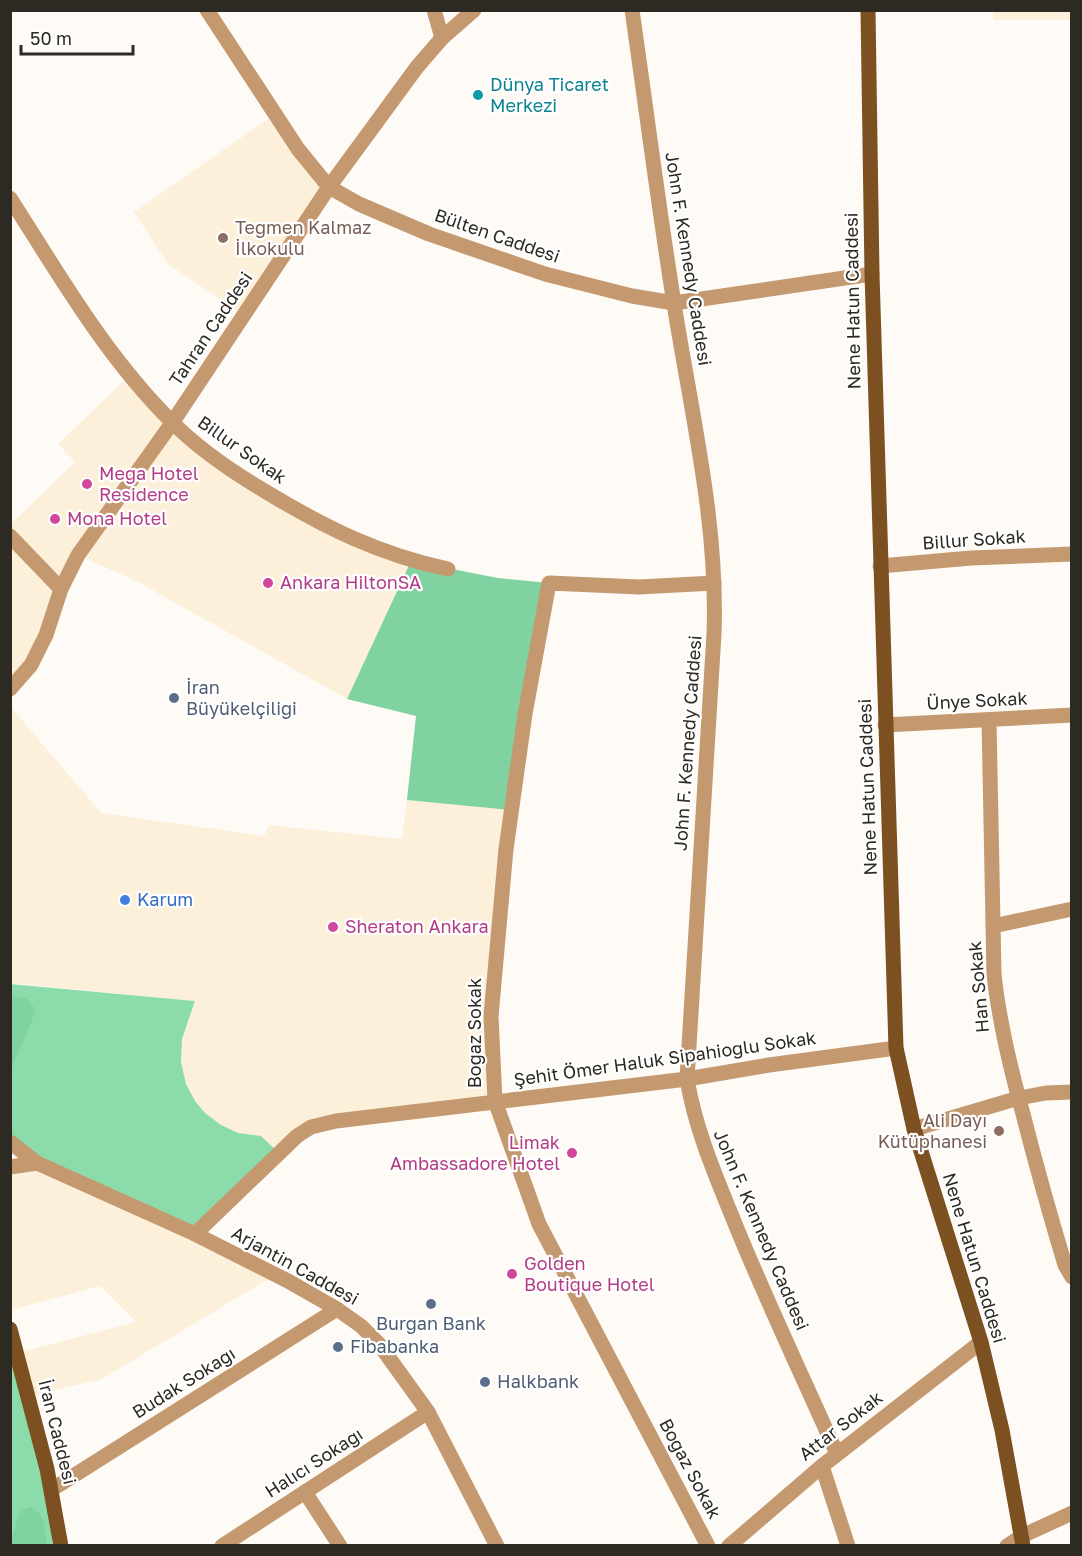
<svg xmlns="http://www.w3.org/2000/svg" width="1082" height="1556" font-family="'Golos Text',sans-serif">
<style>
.built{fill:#fcf0da}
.green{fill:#8cdcab}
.forest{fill:#80d3a1}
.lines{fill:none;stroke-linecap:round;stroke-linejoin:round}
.minor{stroke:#c49970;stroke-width:15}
.major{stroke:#7c5020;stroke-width:15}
.culture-dot{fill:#0f9aa8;stroke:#fff;stroke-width:2}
.education-dot{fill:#8d6e63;stroke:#fff;stroke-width:2}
.hotel-dot{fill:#d1479c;stroke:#fff;stroke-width:2}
.service-dot{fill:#5c6f8a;stroke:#fff;stroke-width:2}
.shop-dot{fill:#3f7fe0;stroke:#fff;stroke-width:2}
.labels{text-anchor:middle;stroke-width:4.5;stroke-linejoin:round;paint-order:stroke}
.culture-label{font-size:18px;fill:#0d838f;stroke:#fff;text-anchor:start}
.education-label{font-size:18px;fill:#785e54;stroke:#fff;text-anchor:start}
.street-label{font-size:18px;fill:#2d2a24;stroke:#fff}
.hotel-label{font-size:18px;fill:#b23c85;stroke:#fff;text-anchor:start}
.service-label{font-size:18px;fill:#4e5e75;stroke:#fff;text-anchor:start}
.shop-label{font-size:18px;fill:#366cbe;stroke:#fff;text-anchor:start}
</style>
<rect width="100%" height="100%" fill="#fefaf5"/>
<g class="built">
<rect x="993" y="11" width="78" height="9"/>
<polygon points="275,114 329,187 243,315 168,264 134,212"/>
<polygon points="130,375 244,479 411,561 347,699 138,582 78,555 11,689 11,524 75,462 58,444"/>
<polygon points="10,706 101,813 264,836 269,825 402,839 407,800 511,810 506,849 495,1101 337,1121 279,1153 261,1136 238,1133 221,1125 205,1113 195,1101 186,1084 181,1062 182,1039 195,1001 11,983"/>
<polygon points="37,1163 275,1275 102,1379 29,1396 17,1353 136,1322 100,1286 11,1310 11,1167"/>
</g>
<g class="green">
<polygon points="10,984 195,1001 182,1039 181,1062 186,1084 195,1101 205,1113 221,1125 238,1133 261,1136 279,1153 195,1234 11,1142"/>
<polygon points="10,1352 45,1488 53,1545 11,1545"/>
</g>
<g class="forest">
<polygon points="411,561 498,578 549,583 511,810 407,800 416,716 347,699"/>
<polygon points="11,996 26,998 35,1009 32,1021 11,1070"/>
<path d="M31 1507C46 1514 45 1531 47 1545H11C10 1537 14 1533 16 1525 19 1514 18 1510 31 1507Z"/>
</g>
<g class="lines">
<g class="minor">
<polyline points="207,10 298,149 329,187 359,204 429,234 545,274 632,296 674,303 872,274"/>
<polyline points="434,10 442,38"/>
<path d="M632 10C647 114 660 219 677 322 694 425 718 529 714 634L687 1079C696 1133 718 1181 738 1231 769 1306 804 1380 837 1454"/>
<path d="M10 198C59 275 107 358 173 423 201 451 234 473 268 493 326 528 381 555 448 569"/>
<polyline points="10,536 61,589"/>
<polyline points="880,566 971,558 1072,554"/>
<polyline points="10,689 31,665 46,635 61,589 78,555 172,423 329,187 417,67 442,38 474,10"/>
<path d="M989 720 994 974C999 1022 1010 1067 1023 1114 1036 1165 1050 1215 1065 1265L1072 1277"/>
<polyline points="885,725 1072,715"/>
<polyline points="993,926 1072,909"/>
<polyline points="914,1129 1019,1098 1046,1093 1072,1092"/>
<polyline points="10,1142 37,1163 195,1234 288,1281 337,1309 361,1326 379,1344 428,1412 497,1546"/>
<polyline points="10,1167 37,1163"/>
<polyline points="195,1234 297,1136 311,1127 336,1121 687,1079 769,1065 896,1048"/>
<polyline points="822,1466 848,1546"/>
<polyline points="51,1490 337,1309"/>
<polyline points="305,1492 340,1546"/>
<polyline points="222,1546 428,1412"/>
<polyline points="708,1546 539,1224 495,1101 491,1016 506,849 525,714 549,583 639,587 714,583"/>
<polyline points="729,1546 822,1466 981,1342"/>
<polyline points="1007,1546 1022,1536 1072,1513"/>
</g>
<g class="major">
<polyline points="868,10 872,274 896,1048 914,1129 981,1342 1002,1430 1023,1546"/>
<polyline points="10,1329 47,1469 61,1546"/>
</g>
</g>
<circle class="culture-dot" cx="478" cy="95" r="6"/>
<g class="education-dot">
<circle cx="223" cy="238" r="6"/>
<circle cx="999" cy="1131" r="6"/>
</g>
<g class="hotel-dot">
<circle cx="87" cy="484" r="6"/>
<circle cx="55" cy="519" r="6"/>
<circle cx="268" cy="583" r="6"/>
<circle cx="333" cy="927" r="6"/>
<circle cx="572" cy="1153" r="6"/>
<circle cx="512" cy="1274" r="6"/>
</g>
<g class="service-dot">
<circle cx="174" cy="698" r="6"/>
<circle cx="431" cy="1304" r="6"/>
<circle cx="338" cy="1347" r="6"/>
<circle cx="485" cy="1382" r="6"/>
</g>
<circle class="shop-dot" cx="125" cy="900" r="6"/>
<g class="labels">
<g class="culture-label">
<text x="490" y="91">Dünya Ticaret<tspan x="490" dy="21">Merkezi</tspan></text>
</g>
<g class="education-label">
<text x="235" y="234">Teğmen Kalmaz<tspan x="235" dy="21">İlkokulu</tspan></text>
<text x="987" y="1127" text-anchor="end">Ali Dayı<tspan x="987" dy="21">Kütüphanesi</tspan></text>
</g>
<g class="street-label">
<text transform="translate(497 236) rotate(19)" y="6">Bülten Caddesi</text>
<text transform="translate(688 259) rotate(81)" y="6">John F. Kennedy Caddesi</text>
<text transform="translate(853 301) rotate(-91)" y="6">Nene Hatun Caddesi</text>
<text transform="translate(211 329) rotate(-56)" y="6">Tahran Caddesi</text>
<text transform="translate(242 450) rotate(35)" y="6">Billur Sokak</text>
<text transform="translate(974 540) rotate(-4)" y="6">Billur Sokak</text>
<text transform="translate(977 701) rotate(-3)" y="6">Ünye Sokak</text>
<text transform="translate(688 743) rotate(-86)" y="6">John F. Kennedy Caddesi</text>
<text transform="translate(868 787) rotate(-92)" y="6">Nene Hatun Caddesi</text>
<text transform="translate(979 987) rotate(-95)" y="6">Han Sokak</text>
<text transform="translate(475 1033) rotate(-90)" y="6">Boğaz Sokak</text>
<text transform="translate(665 1059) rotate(-8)" y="6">Şehit Ömer Haluk Sipahioğlu Sokak</text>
<text transform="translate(761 1230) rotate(67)" y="6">John F. Kennedy Caddesi</text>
<text transform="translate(974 1258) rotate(73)" y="6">Nene Hatun Caddesi</text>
<text transform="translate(295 1266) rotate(29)" y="6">Arjantin Caddesi</text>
<text transform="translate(184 1383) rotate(-32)" y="6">Budak Sokağı</text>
<text transform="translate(841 1426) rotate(-38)" y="6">Attar Sokak</text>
<text transform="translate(57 1432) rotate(76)" y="6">İran Caddesi</text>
<text transform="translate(314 1463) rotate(-33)" y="6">Halıcı Sokağı</text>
<text transform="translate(690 1469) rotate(62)" y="6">Boğaz Sokak</text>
</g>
<g class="hotel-label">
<text x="99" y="480">Mega Hotel<tspan x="99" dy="21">Residence</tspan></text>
<text x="67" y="525">Mona Hotel</text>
<text x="280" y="589">Ankara HiltonSA</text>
<text x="345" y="933">Sheraton Ankara</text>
<text x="560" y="1149" text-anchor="end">Limak<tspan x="560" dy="21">Ambassadore Hotel</tspan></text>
<text x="524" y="1270">Golden<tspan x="524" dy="21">Boutique Hotel</tspan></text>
</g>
<g class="service-label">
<text x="186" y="694">İran<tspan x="186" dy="21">Büyükelçiliği</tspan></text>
<text x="431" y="1330" text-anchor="middle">Burgan Bank</text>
<text x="350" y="1353">Fibabanka</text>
<text x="497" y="1388">Halkbank</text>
</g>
<g class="shop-label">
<text x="137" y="906">Karum</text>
</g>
</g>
<rect width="1082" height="1556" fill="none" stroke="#2d2a24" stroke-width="24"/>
<path d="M21 45v9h112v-9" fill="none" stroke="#2d2a24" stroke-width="3"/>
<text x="30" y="45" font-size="18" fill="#2d2a24" stroke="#ffffff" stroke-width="4.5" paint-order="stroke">50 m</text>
</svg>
